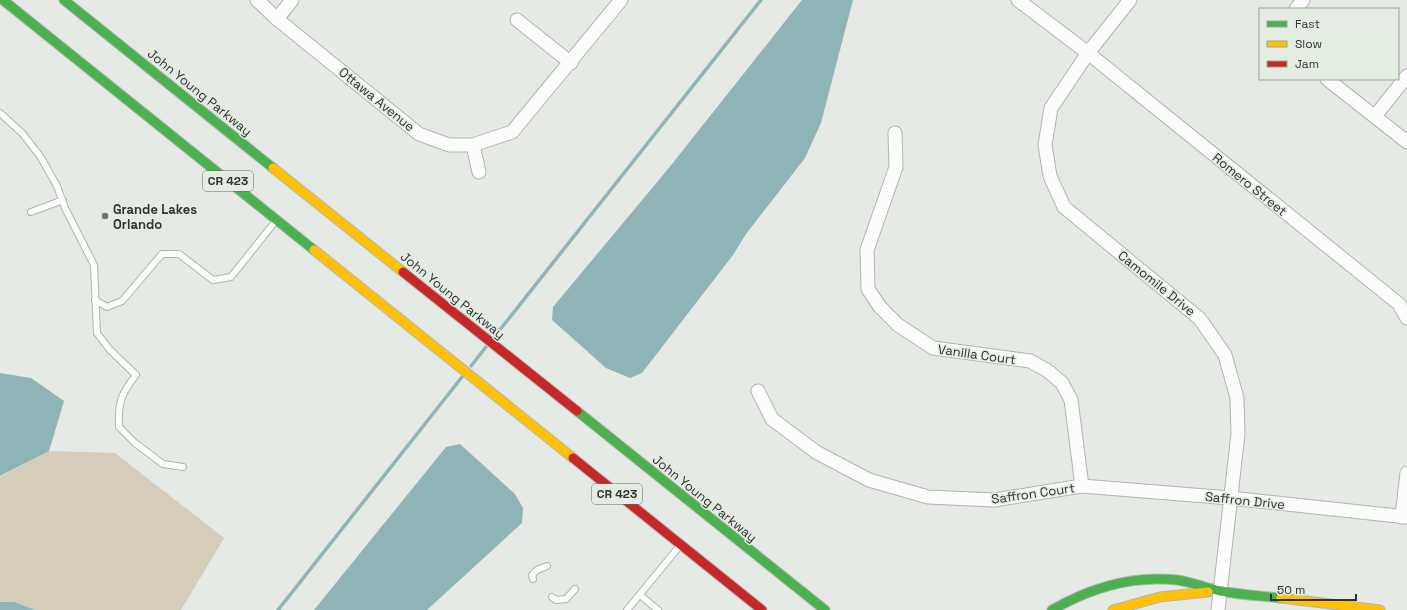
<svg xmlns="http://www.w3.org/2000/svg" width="1407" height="610" font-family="'Space Grotesk',sans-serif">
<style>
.green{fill:#d6ccba}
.water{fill:#8fb4b8}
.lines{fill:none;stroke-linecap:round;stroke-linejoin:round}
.stream{stroke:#8fb4b8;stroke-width:3.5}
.lane-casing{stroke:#b1b5b0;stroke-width:8}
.street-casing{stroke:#b1b5b0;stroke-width:15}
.fast-casing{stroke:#b1b5b0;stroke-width:11}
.slow-casing{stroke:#b1b5b0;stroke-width:11}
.jam-casing{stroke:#b1b5b0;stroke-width:11}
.lane{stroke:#fbfcfb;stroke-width:6}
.street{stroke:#fbfcfb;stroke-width:13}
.fast{stroke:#4caf50;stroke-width:9}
.slow{stroke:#ffc107;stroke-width:9}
.jam{stroke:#c62828;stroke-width:9}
.poi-dot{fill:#70746f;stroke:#e3ede1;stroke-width:1.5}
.labels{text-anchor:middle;stroke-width:3;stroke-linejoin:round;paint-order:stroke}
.shield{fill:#e3ede1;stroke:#666c65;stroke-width:1}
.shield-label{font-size:12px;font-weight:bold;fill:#313430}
.street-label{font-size:13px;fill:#313430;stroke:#e3ede1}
.poi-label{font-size:13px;font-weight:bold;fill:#313430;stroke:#e3ede1;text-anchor:start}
</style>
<rect width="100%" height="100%" fill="#e5eae4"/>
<polygon class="green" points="49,451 115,453 224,538 181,610 0,610 0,477"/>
<g class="water">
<polygon points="802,0 853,0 821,123 805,158 746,234 733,255 642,373 630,378 606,368 552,320 553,307 668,169"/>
<polygon points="0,373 31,378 64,401 49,451 0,476"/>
<polygon points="460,444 515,494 523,508 522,523 427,610 314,610 446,447"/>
<polygon points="0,602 14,602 35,610 0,610"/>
</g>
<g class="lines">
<g class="stream">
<polyline points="495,336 761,0"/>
<polyline points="471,366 486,347"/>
<polyline points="278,610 462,377"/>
</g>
<defs>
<g id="lane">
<path d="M0 113 22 133 40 156 57 186 65 208 94 265 97 333 110 350 136 375C121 394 118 402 119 427L135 443 163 464 183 467"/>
<polyline points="31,212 63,200"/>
<polyline points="95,300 107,307 122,301 162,254 179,254 213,280 231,277 274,223"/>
<polyline points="533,579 532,575 537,570 547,566"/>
<polyline points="640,595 658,610"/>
<polyline points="552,597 556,600 566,599 575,589"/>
<polyline points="627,610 678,548"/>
</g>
<g id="street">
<polyline points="257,0 277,19 419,134 449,145 473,145 512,132 621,0"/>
<polyline points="1018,0 1088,53 1399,304 1407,318"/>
<polyline points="1130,0 1088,53 1051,108 1045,145 1050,176 1064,207 1200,319 1225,355 1237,398 1238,434 1218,610"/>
<polyline points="1296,9 1303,0"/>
<polyline points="277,19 292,0"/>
<polyline points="517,20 571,63"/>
<polyline points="1327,79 1407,142"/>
<polyline points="1375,116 1407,76"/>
<polyline points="895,133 896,167 867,250 868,289 880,307 898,325 933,348 1030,361 1048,371 1062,383 1071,400 1082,486"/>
<polyline points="473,145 479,172"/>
<polyline points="758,391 772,419 816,452 869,480 928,497 994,500 1082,486 1230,498 1407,517"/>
<polyline points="1402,517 1407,473"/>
</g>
<g id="fast">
<polyline points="3,0 314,250"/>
<polyline points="64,0 273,168"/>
<polyline points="577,411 825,610"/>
<path d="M1052 610C1090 588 1132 575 1177 580 1192 582 1206 588 1221 591 1241 595 1261 596 1281 598"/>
</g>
<g id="slow">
<polyline points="273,168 403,272"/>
<polyline points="314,250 573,458"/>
<polyline points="1281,598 1380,610"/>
<polyline points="1113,610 1160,597 1208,592"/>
</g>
<g id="jam">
<polyline points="403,272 577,411"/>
<polyline points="573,458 762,610"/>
</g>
</defs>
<use href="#lane" class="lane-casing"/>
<use href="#street" class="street-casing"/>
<use href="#fast" class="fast-casing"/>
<use href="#slow" class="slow-casing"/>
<use href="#jam" class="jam-casing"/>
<use href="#lane" class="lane"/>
<use href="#street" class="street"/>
<use href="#fast" class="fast"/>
<use href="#slow" class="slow"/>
<use href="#jam" class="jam"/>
</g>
<circle class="poi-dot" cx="105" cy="216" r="4"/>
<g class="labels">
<g class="shield">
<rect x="203" y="171" width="50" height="20" rx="3"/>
<rect x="592" y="484" width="50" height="20" rx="3"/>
</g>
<g class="shield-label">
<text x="228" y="185">CR 423</text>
<text x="617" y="498">CR 423</text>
</g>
<g class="street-label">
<text transform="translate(200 92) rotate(39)" y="5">John Young Parkway</text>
<text transform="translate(377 99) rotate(39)" y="5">Ottawa Avenue</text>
<text transform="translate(1250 184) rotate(39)" y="5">Romero Street</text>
<text transform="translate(1157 283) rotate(39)" y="5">Camomile Drive</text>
<text transform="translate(453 295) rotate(39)" y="5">John Young Parkway</text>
<text transform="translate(977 354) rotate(8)" y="5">Vanilla Court</text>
<text transform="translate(1033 493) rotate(-8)" y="5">Saffron Court</text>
<text transform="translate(705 498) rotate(39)" y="5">John Young Parkway</text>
<text transform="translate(1245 500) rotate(6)" y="5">Saffron Drive</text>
</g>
<g class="poi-label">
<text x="113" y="214">Grande Lakes<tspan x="113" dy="15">Orlando</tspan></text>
</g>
</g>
<rect x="1259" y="8" width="140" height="72" fill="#e3ede1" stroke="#9ca39a"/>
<rect x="1267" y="21" width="20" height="6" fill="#4caf50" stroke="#9ca39a"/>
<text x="1295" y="28" font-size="12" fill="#313430">Fast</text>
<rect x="1267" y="41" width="20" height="6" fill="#ffc107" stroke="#9ca39a"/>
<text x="1295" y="48" font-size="12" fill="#313430">Slow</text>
<rect x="1267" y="61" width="20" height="6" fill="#c62828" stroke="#9ca39a"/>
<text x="1295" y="68" font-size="12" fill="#313430">Jam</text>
<path d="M1271 594v6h85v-6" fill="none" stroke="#313430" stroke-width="2"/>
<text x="1277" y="594" font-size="12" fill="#313430" stroke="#e3ede1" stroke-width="3" paint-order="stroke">50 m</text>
</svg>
